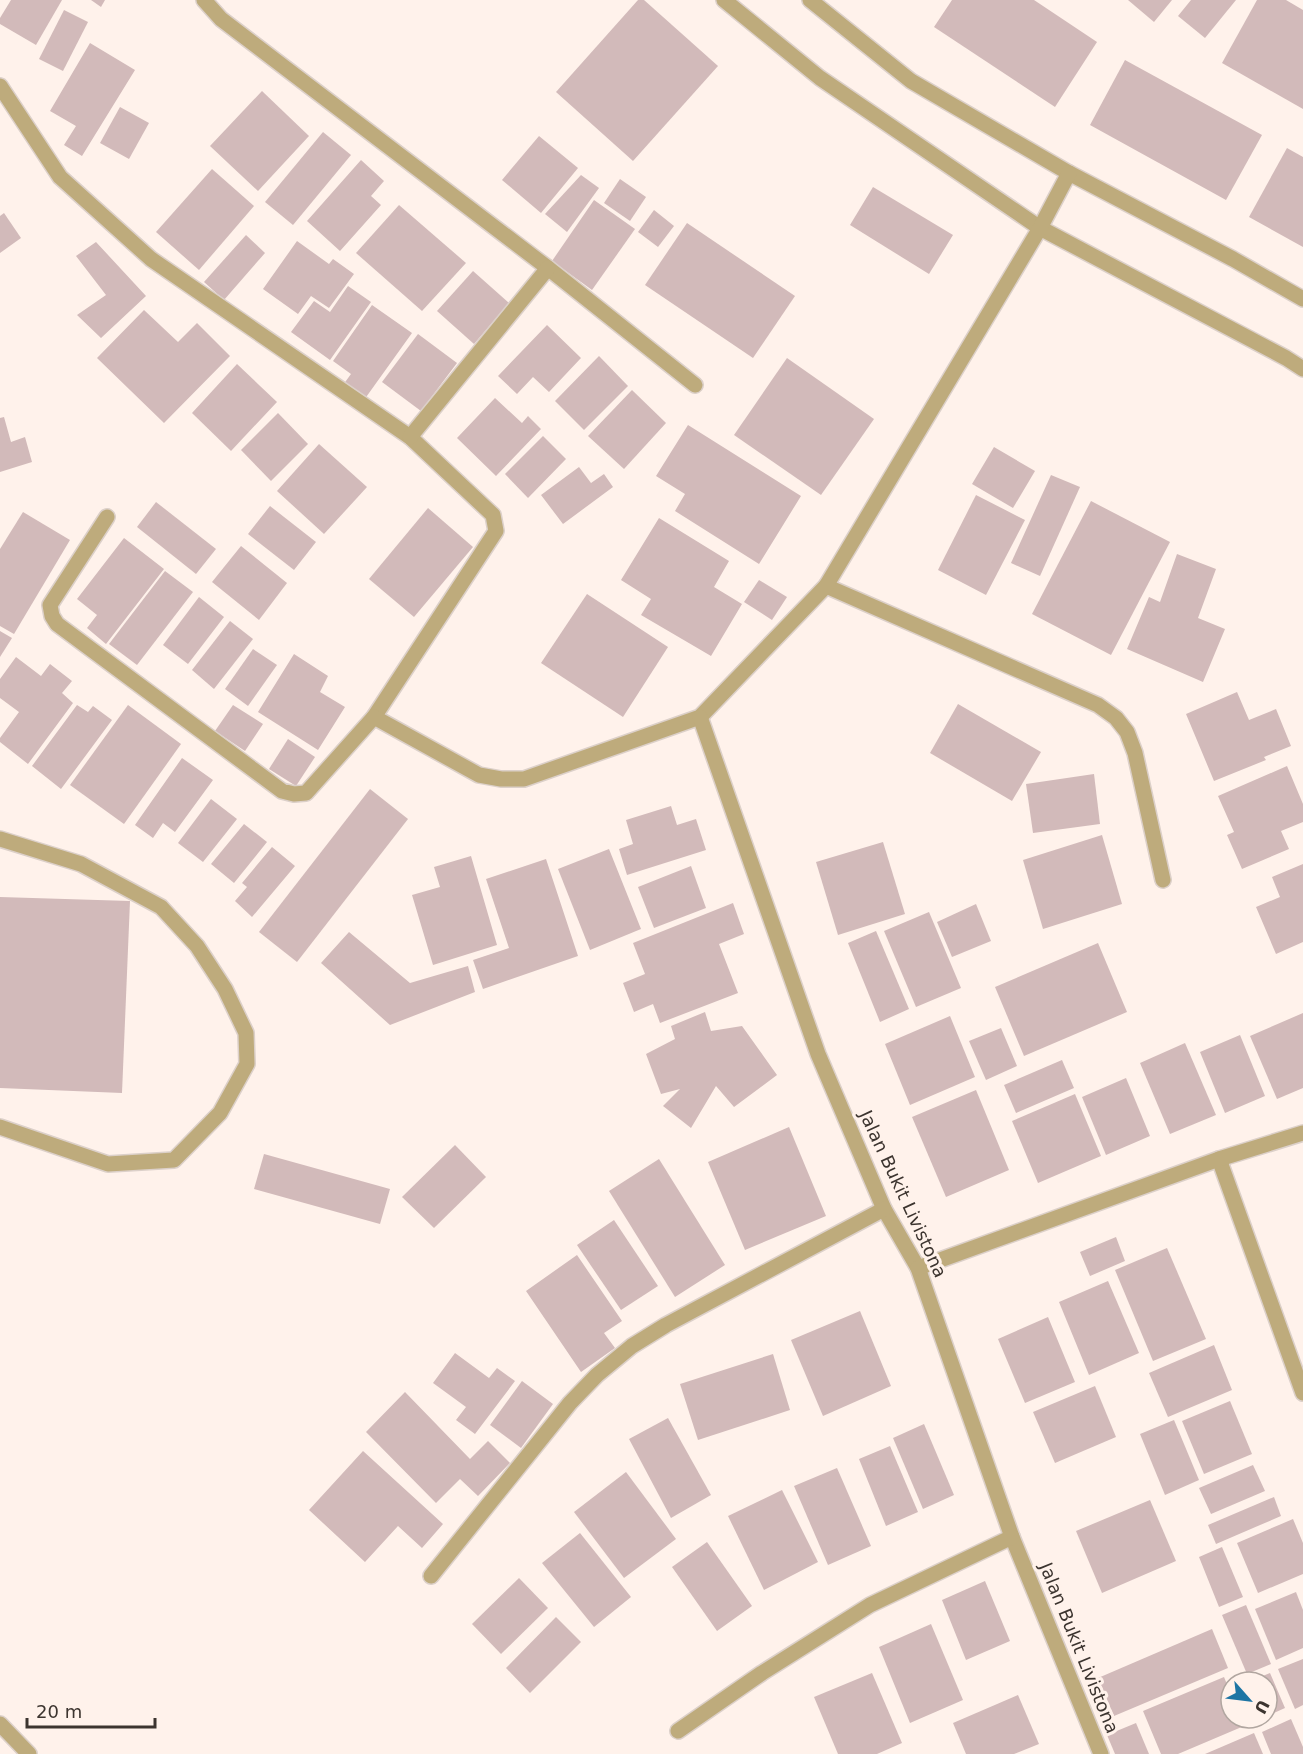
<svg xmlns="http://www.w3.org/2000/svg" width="1303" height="1754" font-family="'DejaVu Sans',sans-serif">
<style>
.building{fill:#d2baba}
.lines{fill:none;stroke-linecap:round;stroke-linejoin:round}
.lane-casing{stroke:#dcd0c9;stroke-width:18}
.street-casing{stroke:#dcd0c9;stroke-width:18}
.lane{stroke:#beab7c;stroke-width:15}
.street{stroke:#beab7c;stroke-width:15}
.labels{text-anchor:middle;stroke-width:6;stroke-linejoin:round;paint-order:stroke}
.street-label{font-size:18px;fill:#3c342f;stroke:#fff2eb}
</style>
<rect width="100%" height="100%" fill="#fff2eb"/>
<g class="building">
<polygon points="11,0 62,0 36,45 0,24 0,18"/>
<polygon points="91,0 105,0 101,7"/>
<polygon points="638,0 644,0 718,66 633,161 556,92"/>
<polygon points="952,0 1034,0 1097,42 1055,107 934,27"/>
<polygon points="1128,0 1172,0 1154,22"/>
<polygon points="1191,0 1236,0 1205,38 1178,16"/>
<polygon points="1257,0 1286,0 1303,10 1303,109 1222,63"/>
<polygon points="64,10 88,22 63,71 39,59"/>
<polygon points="90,43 135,70 82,156 64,145 76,126 50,111"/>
<polygon points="1125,60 1262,135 1226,200 1090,125"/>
<polygon points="262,91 309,136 258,191 210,146"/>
<polygon points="120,107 149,123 129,159 100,143"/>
<polygon points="323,132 351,155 293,225 265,202"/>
<polygon points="539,136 578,168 541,213 502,180"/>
<polygon points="1287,148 1303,157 1303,247 1249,217"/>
<polygon points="361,160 384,181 371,196 381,205 340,251 307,221"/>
<polygon points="212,169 254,206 199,270 156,232"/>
<polygon points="581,175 599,188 567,232 545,214"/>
<polygon points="620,179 646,197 630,221 604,203"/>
<polygon points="873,187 953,235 929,274 850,225"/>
<polygon points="594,200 635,229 592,290 552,261"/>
<polygon points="399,205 466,263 422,311 356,253"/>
<polygon points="654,210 674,226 658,247 638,232"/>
<polygon points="4,213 21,238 0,253 0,216"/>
<polygon points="687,223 795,296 753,358 645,285"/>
<polygon points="246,235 265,253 224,300 204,282"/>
<polygon points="297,241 329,264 333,259 354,274 329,308 311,296 298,314 263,289"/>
<polygon points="96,242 146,296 101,338 77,315 106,295 76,256"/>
<polygon points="473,271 509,303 474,344 437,311"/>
<polygon points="348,286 371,302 330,360 291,332 314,301 330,312"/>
<polygon points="372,305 412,333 364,400 343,385 351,374 333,361"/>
<polygon points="144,310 178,342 197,323 230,356 164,423 97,358"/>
<polygon points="547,325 581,358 549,392 533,377 517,394 498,376"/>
<polygon points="418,334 457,363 421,411 382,382"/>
<polygon points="599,356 628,386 584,430 555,401"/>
<polygon points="787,358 874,419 821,495 734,435"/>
<polygon points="237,364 277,402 231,451 192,413"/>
<polygon points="632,390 666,423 624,469 588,436"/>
<polygon points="495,398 522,423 528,416 541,429 496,476 457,438"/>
<polygon points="278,413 308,444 271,481 241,450"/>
<polygon points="4,417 11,442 25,437 32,462 0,472 0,418"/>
<polygon points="688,425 801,496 759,564 675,511 685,494 656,476"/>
<polygon points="543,436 566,459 528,498 505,474"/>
<polygon points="319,444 367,487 324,534 277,491"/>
<polygon points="994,447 1035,471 1013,508 972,484"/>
<polygon points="579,467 591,483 604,474 613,487 563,524 541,495"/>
<polygon points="1051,475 1080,487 1040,576 1011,563"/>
<polygon points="976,495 1025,520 986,595 938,570"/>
<polygon points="1091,501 1170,542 1111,655 1032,614"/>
<polygon points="156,502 216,549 196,574 137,527"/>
<polygon points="270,506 316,542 294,570 248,534"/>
<polygon points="428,508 473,547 414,617 369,579"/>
<polygon points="23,512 70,540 14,634 0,626 0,549"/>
<polygon points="659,518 729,561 714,587 742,604 711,656 641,615 651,599 621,580"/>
<polygon points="124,538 164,569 106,644 87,628 97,615 77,599"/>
<polygon points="241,546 287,583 259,620 212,582"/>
<polygon points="1177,554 1216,569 1198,618 1225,629 1203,682 1127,649 1149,597 1160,602"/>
<polygon points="165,571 193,592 137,665 109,644"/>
<polygon points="759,580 787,597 772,620 744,602"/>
<polygon points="587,594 668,647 623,717 541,663"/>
<polygon points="199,597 224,617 188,664 163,645"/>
<polygon points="230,621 253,639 214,689 192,670"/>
<polygon points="0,631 12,638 0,657"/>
<polygon points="253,649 277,665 248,706 225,689"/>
<polygon points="294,654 328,676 320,692 345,707 318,750 258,712"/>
<polygon points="16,657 41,676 50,664 72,681 62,693 73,703 28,764 0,742 0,738 19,712 0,698 0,679"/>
<polygon points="1237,692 1249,720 1276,709 1291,746 1264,757 1266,760 1214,781 1186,714"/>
<polygon points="958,704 1041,752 1012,801 930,753"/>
<polygon points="77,705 88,712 93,706 112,720 61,789 32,766"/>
<polygon points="128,705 181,744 124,824 70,785"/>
<polygon points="233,705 263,724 245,751 215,731"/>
<polygon points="288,739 315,757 296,786 269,769"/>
<polygon points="182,758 213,780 175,832 163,823 153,838 135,825"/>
<polygon points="1287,766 1303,804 1303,822 1281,831 1289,849 1242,869 1227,835 1234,832 1218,796"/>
<polygon points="1094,774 1100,824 1033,833 1026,784"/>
<polygon points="370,789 408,819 297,962 259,932"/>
<polygon points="211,799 237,819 203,862 178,843"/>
<polygon points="671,806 677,825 696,819 706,850 627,875 619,849 633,844 626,820"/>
<polygon points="244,824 267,842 234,883 211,864"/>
<polygon points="1102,835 1122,904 1043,929 1023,860"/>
<polygon points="883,842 905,914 838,935 816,862"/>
<polygon points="272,847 295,866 252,917 235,901 247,887 242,883"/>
<polygon points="609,849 641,929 590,950 558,869"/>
<polygon points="471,856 497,945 433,965 412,895 440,887 434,867"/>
<polygon points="546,859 578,956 483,989 473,960 509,948 486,879"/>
<polygon points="1303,864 1303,942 1276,954 1256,907 1280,897 1272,877"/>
<polygon points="691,866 706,908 654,928 638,887"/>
<polygon points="0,897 130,901 122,1093 0,1088"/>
<polygon points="733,903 744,934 719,944 738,993 660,1023 653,1004 634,1012 623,983 645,974 633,943"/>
<polygon points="976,904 991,941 952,957 937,922"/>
<polygon points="929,912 961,988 916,1007 884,931"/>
<polygon points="876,931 909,1009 880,1022 848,943"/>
<polygon points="349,932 410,983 468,966 475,992 390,1025 321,963"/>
<polygon points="1098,943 1127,1012 1024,1056 995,987"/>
<polygon points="705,1012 711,1031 742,1026 777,1075 734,1107 716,1086 691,1128 663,1106 680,1089 661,1094 646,1054 675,1039 671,1026"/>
<polygon points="1303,1013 1303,1088 1277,1099 1250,1036"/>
<polygon points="950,1016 975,1077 910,1105 885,1044"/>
<polygon points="1001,1028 1017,1066 986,1080 969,1041"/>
<polygon points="1240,1035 1265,1096 1225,1113 1200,1052"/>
<polygon points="1185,1043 1216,1115 1170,1134 1140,1063"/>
<polygon points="1062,1060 1074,1088 1016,1113 1004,1085"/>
<polygon points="1126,1078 1150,1136 1106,1155 1082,1097"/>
<polygon points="976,1090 1009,1170 946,1197 912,1117"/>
<polygon points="1075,1094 1101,1156 1038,1183 1012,1121"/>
<polygon points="789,1127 826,1216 745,1250 708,1162"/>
<polygon points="455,1145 486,1177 434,1228 402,1197"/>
<polygon points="264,1154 390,1189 380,1224 254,1189"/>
<polygon points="659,1159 725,1265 675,1297 609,1191"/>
<polygon points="614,1220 658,1286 621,1310 577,1245"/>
<polygon points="1116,1237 1125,1261 1090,1276 1080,1252"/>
<polygon points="1167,1248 1206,1339 1153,1361 1115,1270"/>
<polygon points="577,1255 622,1321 604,1333 615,1348 581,1372 526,1291"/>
<polygon points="1108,1281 1139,1353 1089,1375 1059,1302"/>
<polygon points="860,1311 891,1386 823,1416 791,1340"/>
<polygon points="1048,1317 1075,1382 1025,1403 998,1339"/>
<polygon points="1214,1345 1232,1390 1168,1417 1149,1373"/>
<polygon points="455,1353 489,1378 497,1368 515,1381 475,1434 456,1420 466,1407 433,1383"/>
<polygon points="773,1354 790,1410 698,1440 680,1384"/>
<polygon points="522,1381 553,1404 521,1448 490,1425"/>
<polygon points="1095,1386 1116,1437 1055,1463 1033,1412"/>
<polygon points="405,1392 470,1459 488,1441 510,1463 478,1496 460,1479 436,1503 366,1432"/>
<polygon points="1230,1401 1252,1454 1204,1474 1182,1421"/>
<polygon points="668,1418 711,1495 671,1518 629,1439"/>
<polygon points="1174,1420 1199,1480 1165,1495 1140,1434"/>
<polygon points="924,1424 954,1495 923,1509 893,1438"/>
<polygon points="890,1446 918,1512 886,1526 859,1459"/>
<polygon points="363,1451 443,1524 422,1548 398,1526 365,1562 309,1510"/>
<polygon points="1253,1465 1265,1491 1211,1514 1199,1488"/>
<polygon points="837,1468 871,1546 828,1565 794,1486"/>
<polygon points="626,1472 676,1539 624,1578 574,1512"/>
<polygon points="782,1490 818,1562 764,1590 728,1516"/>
<polygon points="1274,1497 1281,1516 1216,1544 1208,1525"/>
<polygon points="1150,1500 1176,1561 1102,1593 1076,1531"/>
<polygon points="1293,1519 1303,1543 1303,1574 1258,1593 1237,1543"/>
<polygon points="580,1533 631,1597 594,1627 542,1563"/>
<polygon points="707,1542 752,1606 717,1631 672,1567"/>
<polygon points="1222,1547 1243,1597 1219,1607 1199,1557"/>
<polygon points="519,1578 548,1608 501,1654 472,1624"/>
<polygon points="985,1581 1010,1641 966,1660 942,1600"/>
<polygon points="1296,1592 1303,1610 1303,1648 1276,1660 1255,1609"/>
<polygon points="1246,1605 1271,1664 1247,1674 1222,1615"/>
<polygon points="556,1617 581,1642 530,1693 506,1668"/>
<polygon points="931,1624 963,1700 910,1723 879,1647"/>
<polygon points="1212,1629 1228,1668 1114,1716 1098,1678"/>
<polygon points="1303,1659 1303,1705 1295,1709 1278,1669"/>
<polygon points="872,1673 902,1743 877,1754 838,1754 814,1697"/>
<polygon points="1270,1673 1285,1708 1267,1716 1267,1682 1248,1682"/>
<polygon points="1224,1677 1231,1694 1231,1718 1241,1718 1244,1726 1178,1754 1161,1754 1143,1711"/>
<polygon points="1018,1695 1039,1744 1014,1754 966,1754 953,1723"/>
<polygon points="1291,1719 1303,1747 1303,1754 1271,1754 1262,1732"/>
<polygon points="1136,1723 1149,1754 1115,1754 1107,1735"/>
<polygon points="1254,1733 1263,1754 1205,1754"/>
</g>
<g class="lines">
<defs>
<g id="lane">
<polyline points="0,839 81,864 161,907 197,946 225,989 246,1033 247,1064 220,1113 174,1160 108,1164 0,1127"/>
<polyline points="0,1724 29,1754"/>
</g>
<g id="street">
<polyline points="204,0 221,19 548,268 695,385"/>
<polyline points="724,0 820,78 1040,228 1286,358 1303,369"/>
<polyline points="810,0 911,81 1069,173 1233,259 1303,299"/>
<polyline points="0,86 60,177 151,259 410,437 493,515 496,531 374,717 306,793 294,794 282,791 57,624 52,616 50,605 107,517"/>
<polyline points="410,437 548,268"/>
<polyline points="826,586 1098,705 1116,718 1127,732 1135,753 1163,880"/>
<polyline points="374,717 479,775 501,779 524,779 700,717 826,586 1040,228 1069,173"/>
<polyline points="700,717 818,1054 884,1209 918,1268 1012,1537 1101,1754"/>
<polyline points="1219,1159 1303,1393"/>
<polyline points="918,1268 1219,1159 1303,1133"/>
<polyline points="431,1576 570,1403 597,1375 632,1346 666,1325 884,1209"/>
<polyline points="678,1731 762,1673 870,1605 1012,1537"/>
</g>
</defs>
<use href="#lane" class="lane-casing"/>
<use href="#street" class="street-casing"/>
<use href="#lane" class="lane"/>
<use href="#street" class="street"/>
</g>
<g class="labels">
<g class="street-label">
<text transform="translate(903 1194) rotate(65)" y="6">Jalan Bukit Livistona</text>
<text transform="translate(1079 1648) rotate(68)" y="6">Jalan Bukit Livistona</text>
</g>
</g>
<g transform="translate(1249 1700) rotate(118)"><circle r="28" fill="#fff2eb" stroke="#b1a6a0" stroke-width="1.5"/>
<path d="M0-4.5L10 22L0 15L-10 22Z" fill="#1d75a4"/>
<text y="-9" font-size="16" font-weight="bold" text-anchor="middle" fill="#3c342f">U</text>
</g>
<path d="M27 1718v9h128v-9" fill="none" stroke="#3c342f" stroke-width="3"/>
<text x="36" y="1718" font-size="18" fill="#3c342f" stroke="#fff2eb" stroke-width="4.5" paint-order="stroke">20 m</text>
</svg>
